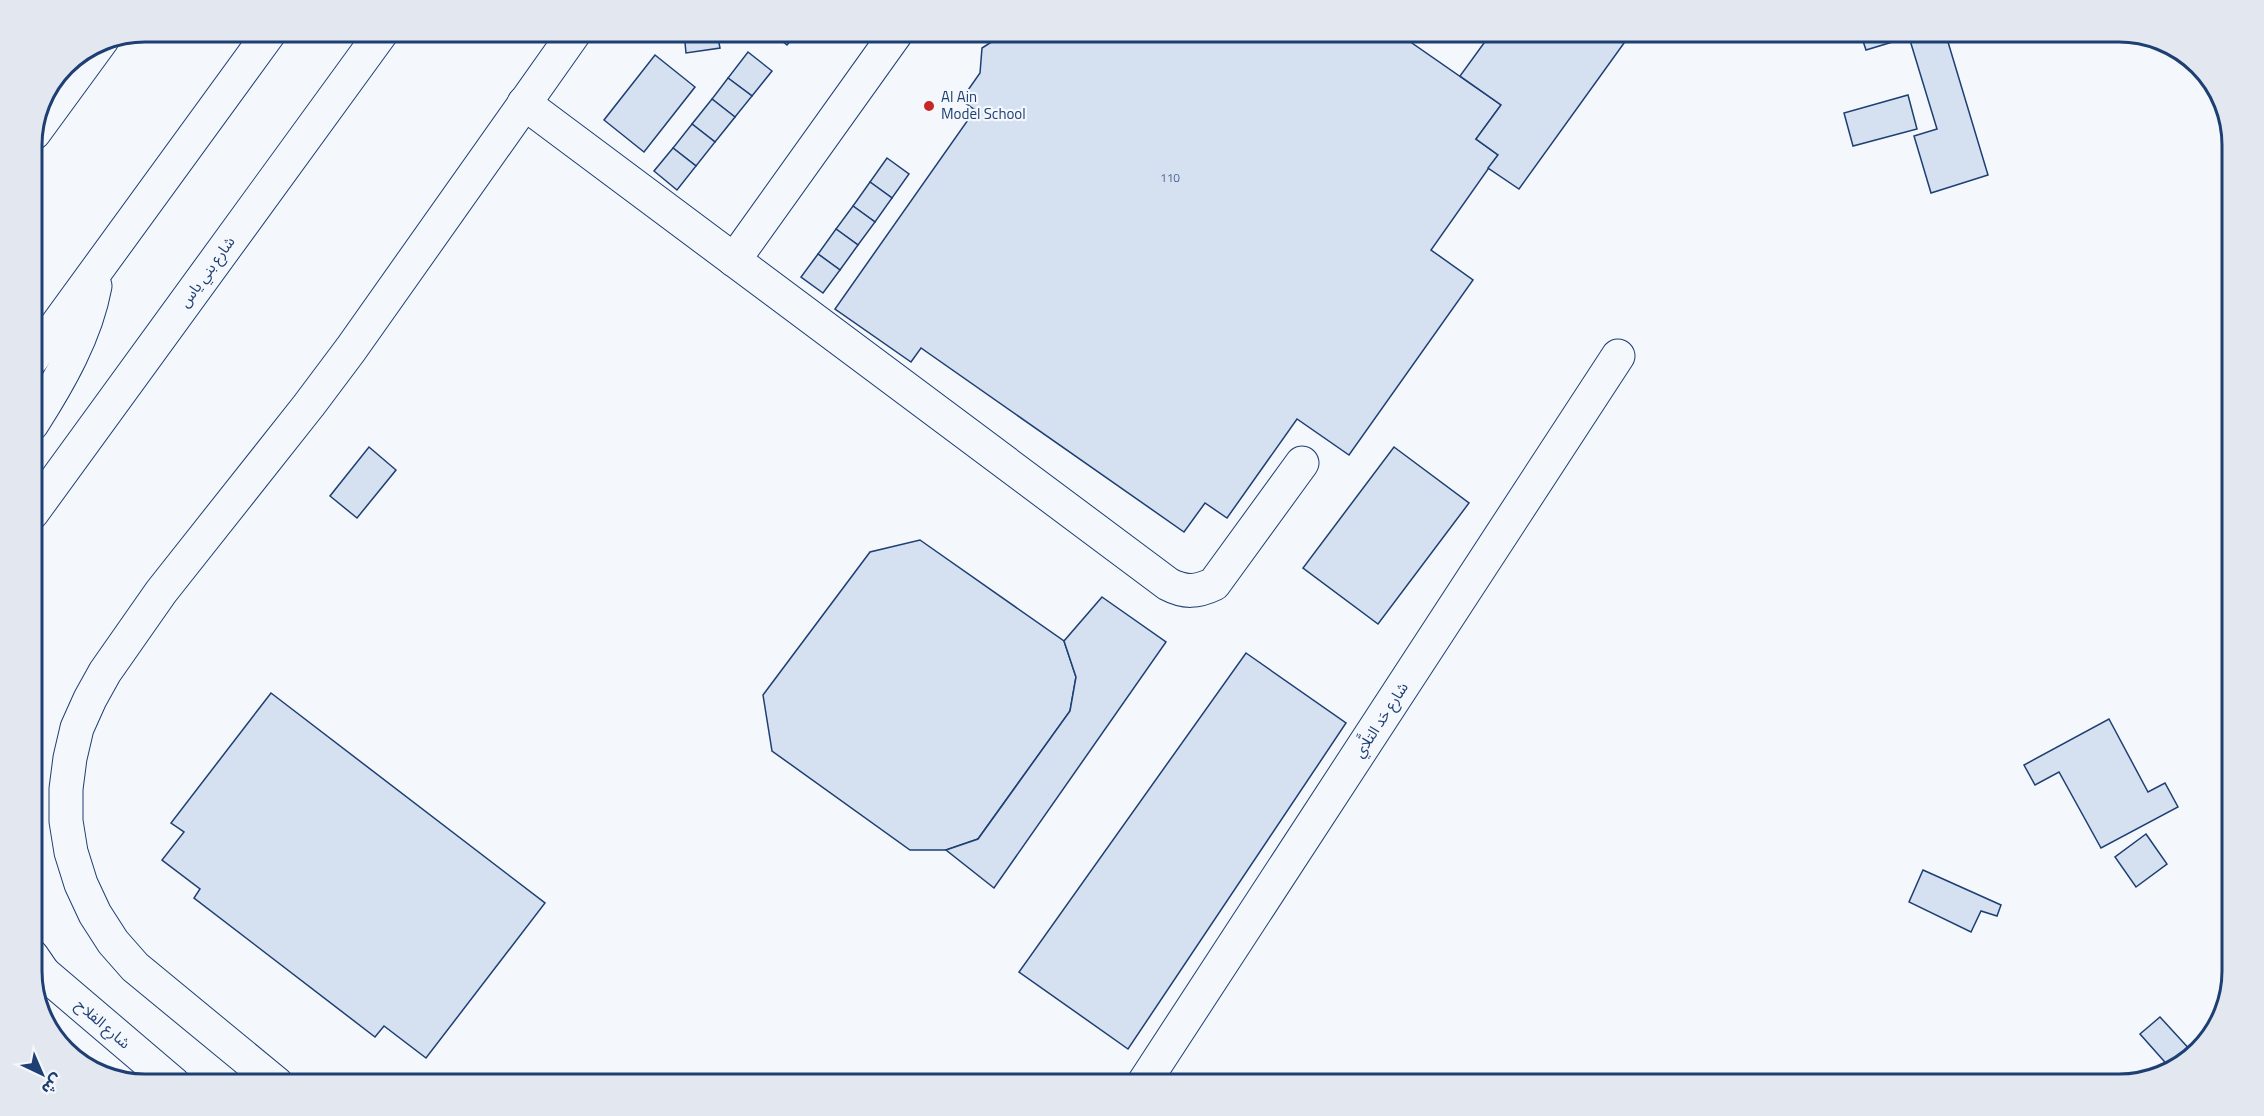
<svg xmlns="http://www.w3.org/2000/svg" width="2264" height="1116" font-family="'Titillium Web','Noto Sans Arabic',sans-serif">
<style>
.building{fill:#d5e0f0;stroke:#1d3f73;stroke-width:1.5}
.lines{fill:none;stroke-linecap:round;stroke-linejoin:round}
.minor-casing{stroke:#1d3f73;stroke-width:35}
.major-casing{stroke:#1d3f73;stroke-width:35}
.minor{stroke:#f4f7fb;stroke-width:33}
.major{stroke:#f4f7fb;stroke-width:33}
.poi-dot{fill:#c62828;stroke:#f4f7fb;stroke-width:2}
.labels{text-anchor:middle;stroke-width:4.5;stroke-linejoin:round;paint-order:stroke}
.number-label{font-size:12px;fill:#4b6792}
.poi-label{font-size:15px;fill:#1d3f73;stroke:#f4f7fb;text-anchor:start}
.street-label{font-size:15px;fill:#1d3f73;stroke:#f4f7fb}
.rim{fill:none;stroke:#1d3f73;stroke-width:3}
</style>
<rect width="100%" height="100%" fill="#f4f7fb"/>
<g class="building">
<polygon points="684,32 717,32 720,48 686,53"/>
<polygon points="771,32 798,32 787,45"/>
<polygon points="1007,32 1396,32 1501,105 1476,139 1498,155 1431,250 1473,280 1349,455 1297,419 1227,518 1205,503 1184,532 921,348 911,362 835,309 975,110 961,100 980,73 982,48"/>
<polygon points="1492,32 1632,32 1519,189 1488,168 1498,155 1476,139 1501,105 1460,76"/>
<polygon points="1860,32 1945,32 1988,175 1931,193 1914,136 1937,129 1909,37 1866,50"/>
<polygon points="748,52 772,71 752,96 728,78"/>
<polygon points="655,55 695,87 644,152 604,120"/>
<polygon points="728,78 752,96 735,117 712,99"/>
<polygon points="1908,95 1917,129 1853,146 1844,113"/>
<polygon points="712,99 735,117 715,142 692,124"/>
<polygon points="692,124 715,142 696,166 673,148"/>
<polygon points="673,148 696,166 677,190 654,171"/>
<polygon points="887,158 909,174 892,198 870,182"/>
<polygon points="870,182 892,198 875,222 853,206"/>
<polygon points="853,206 875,222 858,245 836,229"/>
<polygon points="836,229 858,245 840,270 818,254"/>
<polygon points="818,254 840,270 823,293 801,277"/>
<polygon points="369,447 396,470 357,518 330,496"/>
<polygon points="1394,447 1469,503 1378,624 1303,568"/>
<polygon points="920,540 1064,641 1076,677 1070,711 978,839 946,850 910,850 772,751 763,695 870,552"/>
<polygon points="1102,597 1166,642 994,888 946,850 978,839 1070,711 1076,677 1064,641"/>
<polygon points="1246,653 1346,723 1128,1049 1019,972"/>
<polygon points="271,693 545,903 426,1058 384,1026 375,1037 194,898 200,889 162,860 184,832 171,823"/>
<polygon points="2109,719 2148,792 2165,783 2178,807 2101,848 2059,772 2035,785 2024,765"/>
<polygon points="2146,834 2167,864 2136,887 2115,857"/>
<polygon points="1923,870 2001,905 1997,916 1981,911 1971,932 1909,902"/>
<polygon points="2160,1017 2193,1053 2182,1066 2171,1069 2140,1034"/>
</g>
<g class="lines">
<defs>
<g id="minor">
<path d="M524 103 1168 584C1185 593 1197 592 1214 584L1302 463"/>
<polyline points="34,133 102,40"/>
<polyline points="734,260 897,32"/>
<polyline points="32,963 174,1084"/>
<polyline points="277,1084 135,967 113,942 95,914 81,884 71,852 66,821 66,789 70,758 77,728 90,699 105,672 161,592 309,405 351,349 575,32"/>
<polyline points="1143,1084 1618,356"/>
</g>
<g id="major">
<polyline points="32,359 270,32"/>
<path d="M32 424C59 382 86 335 95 286"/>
<polyline points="32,513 382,32"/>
<polyline points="32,956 45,975"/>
</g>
</defs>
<use href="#minor" class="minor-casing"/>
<use href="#major" class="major-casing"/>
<use href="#minor" class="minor"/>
<use href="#major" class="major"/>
</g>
<circle class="poi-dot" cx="929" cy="106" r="6"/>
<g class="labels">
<g class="number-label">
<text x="1170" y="182">110</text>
</g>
<g class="poi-label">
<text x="941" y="102">Al Ain<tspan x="941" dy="17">Model School</tspan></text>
</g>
<g class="street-label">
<text transform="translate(207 272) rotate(-54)" y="5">شارع بني ياس</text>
<text transform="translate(1381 720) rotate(-57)" y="5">شارع حَد التلَّاي</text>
<text transform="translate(103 1024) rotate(41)" y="5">شارع الفلاح</text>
</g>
</g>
<path d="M0 0H2264V1116H0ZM145 42H2119A103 103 0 0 1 2222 145V971A103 103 0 0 1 2119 1074H145A103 103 0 0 1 42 971V145A103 103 0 0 1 145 42Z" fill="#e3e8f0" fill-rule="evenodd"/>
<path class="rim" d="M145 42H2119A103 103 0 0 1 2222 145V971A103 103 0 0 1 2119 1074H145A103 103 0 0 1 42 971V145A103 103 0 0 1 145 42Z"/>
<g transform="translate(42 1074) rotate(136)" stroke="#f4f7fb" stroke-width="4.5" paint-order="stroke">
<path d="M0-4.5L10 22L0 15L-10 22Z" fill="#1d3f73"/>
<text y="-9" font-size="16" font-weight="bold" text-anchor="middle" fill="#1d3f73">ش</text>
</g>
</svg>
